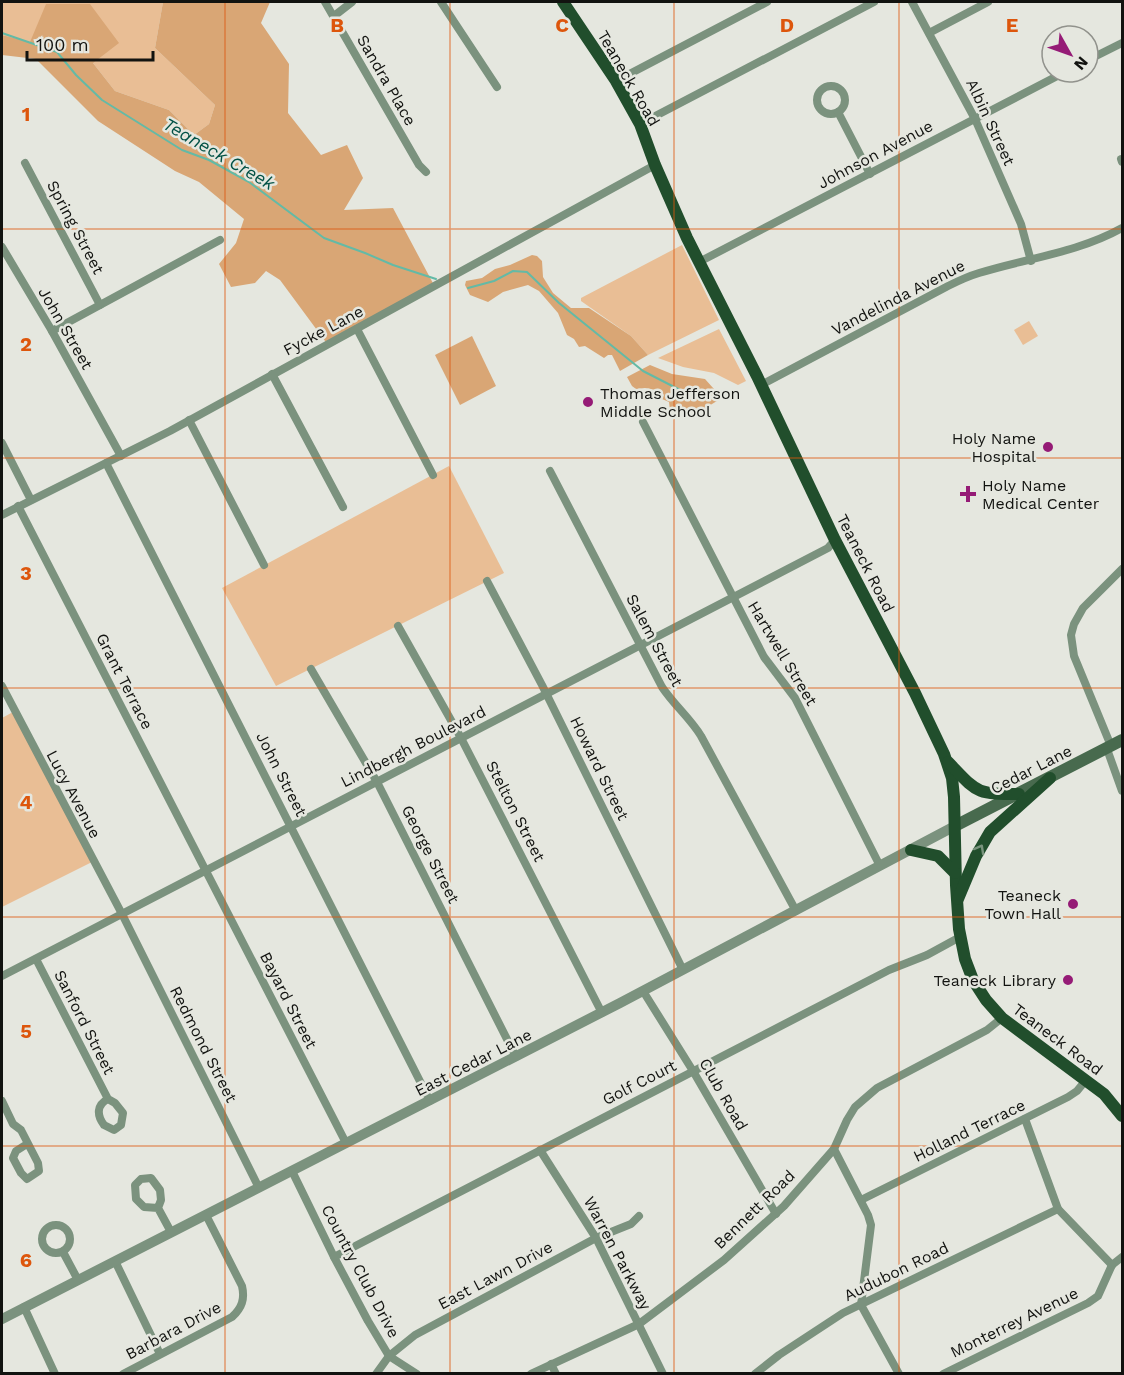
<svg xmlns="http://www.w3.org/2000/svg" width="1124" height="1375" font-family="'Work Sans',sans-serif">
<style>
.green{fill:#e9be95}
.forest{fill:#d9a675}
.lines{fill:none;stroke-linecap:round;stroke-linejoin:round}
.stream{stroke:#63baa6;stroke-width:2}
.minor{stroke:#7b927e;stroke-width:8}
.tertiary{stroke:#7b927e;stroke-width:10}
.secondary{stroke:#486a4e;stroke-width:12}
.primary{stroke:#214e2c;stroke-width:12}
.oneway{stroke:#79937d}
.grid{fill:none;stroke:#dd560c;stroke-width:1.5;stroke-opacity:0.55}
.poi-dot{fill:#951b76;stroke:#e5e7df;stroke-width:2}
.labels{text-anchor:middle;stroke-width:5;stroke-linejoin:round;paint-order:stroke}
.street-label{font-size:16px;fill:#121310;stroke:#e5e7df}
.poi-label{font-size:16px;fill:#121310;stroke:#e5e7df;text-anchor:end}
.water-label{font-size:18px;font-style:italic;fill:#025145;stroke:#e5e7df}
.grid-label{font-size:20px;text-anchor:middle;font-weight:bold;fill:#dd560c;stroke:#e5e7df;stroke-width:5;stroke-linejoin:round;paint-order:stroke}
</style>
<rect width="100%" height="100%" fill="#e5e7df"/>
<g class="green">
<polygon points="2,2 163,2 155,48 215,105 209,124 194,135 169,110 115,91 93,63 2,35"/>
<polygon points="682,245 719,320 648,355 631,336 581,301 581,298"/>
<polygon points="1029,321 1038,336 1023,345 1014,330"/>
<polygon points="719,329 746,381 738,385 714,373 683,367 658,358"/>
<polygon points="449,466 504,573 276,686 222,588"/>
<polygon points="13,712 92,862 2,907 2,718"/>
</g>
<g class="forest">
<polygon points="163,2 270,2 261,23 289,64 288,113 321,155 347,145 363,178 344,210 393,208 435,287 328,345 280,280 266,271 255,283 231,287 219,264 236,243 244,219 199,182 175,171 98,121 36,59 2,55 2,35 30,42 46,4 90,4 119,43 93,63 115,91 169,110 194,135 209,124 215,105 155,48"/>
<polygon points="532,255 537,256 542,261 543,277 553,293 571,308 589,308 631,336 648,355 620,371 612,355 608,355 604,358 585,346 579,347 574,339 567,335 558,313 539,291 528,285 503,292 488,302 470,295 465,285 466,281 482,278 495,269 510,265"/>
<polygon points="472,336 496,386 460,405 435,355"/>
<polygon points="650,365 672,374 705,379 722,398 697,413 670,410 669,402 662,399 664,395 661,391 645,388 636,389 632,386 627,377"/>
</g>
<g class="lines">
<g class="stream">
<polyline points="2,33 57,52 76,75 102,100 182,150 209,160 249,182 324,238 365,253 393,265 436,279"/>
<polyline points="468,288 494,281 513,271 527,272 559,303 643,371 688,394"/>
</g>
<g class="minor">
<polyline points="325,2 419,165 426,172"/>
<polyline points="441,2 497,87"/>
<polyline points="912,2 975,119 1021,224 1031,261"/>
<polyline points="334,16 352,2"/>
<polyline points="929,33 988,2"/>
<polyline points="1088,60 1122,43"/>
<polyline points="616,81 767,2"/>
<circle cx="831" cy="100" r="14"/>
<polyline points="838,112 870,174"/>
<polyline points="640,124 874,2"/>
<polyline points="1121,159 1122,162"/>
<polyline points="25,163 100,305"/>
<polyline points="2,247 52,331 121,456"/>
<polyline points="699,262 1065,72"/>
<polyline points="357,329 433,475"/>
<polyline points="52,331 220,240"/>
<polyline points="272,374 343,507"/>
<path d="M761 385 948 286C958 281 969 276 979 273 1027 258 1077 253 1122 228"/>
<polyline points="189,420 264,565"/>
<polyline points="643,422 764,657 795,698 880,866"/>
<polyline points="2,443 31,500"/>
<polyline points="106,463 430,1101"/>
<path d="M550 471 662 687C674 705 690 718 701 736L796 911"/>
<polyline points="18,506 346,1143"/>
<polyline points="2,515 170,431 655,165"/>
<polyline points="487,581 542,685 683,970"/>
<polyline points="398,626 461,738 602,1013"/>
<polyline points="311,669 377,782 516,1057"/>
<polyline points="2,686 122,914 259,1188"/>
<polyline points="1111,746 1074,656 1071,635 1074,624 1083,608 1122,569"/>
<polyline points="1107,749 1122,791"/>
<path d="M36 959 108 1099 115 1103 123 1113 121 1125 114 1130 104 1125C97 1116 96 1105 108 1099"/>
<polyline points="2,976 828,548 835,540"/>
<polyline points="643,991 693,1071 776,1214"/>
<polyline points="2,1101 13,1124 21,1130 38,1163 39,1171 27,1179 21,1173 13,1158 16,1151 27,1144"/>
<polyline points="1025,1119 1058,1209 1112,1265"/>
<polyline points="834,1149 868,1215 871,1225 861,1305 899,1374"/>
<polyline points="540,1150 596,1238 663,1374"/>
<polyline points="292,1171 334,1257 368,1321 389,1356 417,1374"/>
<polyline points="861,1200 1068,1097 1077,1091 1086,1080"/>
<polyline points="158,1208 144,1207 136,1199 135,1185 141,1179 151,1178 160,1190 161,1200 158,1208 171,1232"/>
<circle cx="56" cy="1239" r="14"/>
<polyline points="63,1252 78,1280"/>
<polyline points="334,1257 889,970 927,955 960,937"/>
<polyline points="115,1261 160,1354"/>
<polyline points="1112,1265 1122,1257"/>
<polyline points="24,1307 55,1374"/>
<polyline points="551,1364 556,1374"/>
<path d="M123 1374 232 1317C242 1308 245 1299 242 1286L206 1215"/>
<polyline points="376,1374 389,1356 415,1335 596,1238 631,1224 639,1216"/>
<polyline points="531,1374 639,1324 724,1260 784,1206 834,1149 847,1120 855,1107 877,1088 987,1030 1002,1018"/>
<polyline points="755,1374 779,1355 843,1313 1058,1209"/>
<polyline points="943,1374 1088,1303 1098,1296 1112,1265"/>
</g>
<polyline class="tertiary" points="2,1319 620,1003 955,826"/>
<polyline class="secondary" points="955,826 1122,740"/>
<g class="primary">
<polyline points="563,2 616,81 640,124 655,165 687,238 757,376 835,540 915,693 944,754 952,778 954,797 956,885 959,929 965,959 973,980 986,1000 1002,1018 1104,1094 1122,1116"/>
<path d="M948 762C978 793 975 794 1019 794"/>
<polyline points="911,850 938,856 955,873"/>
<polyline points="958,899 976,856 990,832 1050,778"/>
</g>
</g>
<defs><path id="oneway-chevron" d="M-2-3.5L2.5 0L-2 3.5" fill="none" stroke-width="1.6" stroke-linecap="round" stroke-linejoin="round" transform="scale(1.5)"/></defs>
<use class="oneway" href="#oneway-chevron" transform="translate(980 849) rotate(-61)"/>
<path class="grid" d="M225 2V1374M450 2V1374M674 2V1374M899 2V1374M2 229H1122M2 458H1122M2 688H1122M2 917H1122M2 1146H1122"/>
<g class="poi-dot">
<circle cx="588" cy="402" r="6"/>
<circle cx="1048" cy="447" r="6"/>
<path d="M965 485h6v6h6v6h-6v6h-6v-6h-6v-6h6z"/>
<circle cx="1073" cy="904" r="6"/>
<circle cx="1068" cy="980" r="6"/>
</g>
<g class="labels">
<g class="street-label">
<text transform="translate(629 78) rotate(60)" y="6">Teaneck Road</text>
<text transform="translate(387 80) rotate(60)" y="6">Sandra Place</text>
<text transform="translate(991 122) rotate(65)" y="6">Albin Street</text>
<text transform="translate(875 154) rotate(-28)" y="6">Johnson Avenue</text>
<text transform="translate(76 227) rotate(62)" y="6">Spring Street</text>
<text transform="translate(898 297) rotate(-27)" y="6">Vandelinda Avenue</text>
<text transform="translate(66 328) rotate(60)" y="6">John Street</text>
<text transform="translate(323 330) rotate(-28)" y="6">Fycke Lane</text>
<text transform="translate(866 563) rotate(63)" y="6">Teaneck Road</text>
<text transform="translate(655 640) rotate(62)" y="6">Salem Street</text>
<text transform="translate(783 653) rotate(59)" y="6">Hartwell Street</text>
<text transform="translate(125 681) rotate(63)" y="6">Grant Terrace</text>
<text transform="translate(413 746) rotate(-27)" y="6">Lindbergh Boulevard</text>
<text transform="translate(600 768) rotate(64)" y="6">Howard Street</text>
<text transform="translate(1031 769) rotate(-27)" y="6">Cedar Lane</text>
<text transform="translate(282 774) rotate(63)" y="6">John Street</text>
<text transform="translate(74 794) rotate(62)" y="6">Lucy Avenue</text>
<text transform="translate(516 811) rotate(63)" y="6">Stelton Street</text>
<text transform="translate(431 854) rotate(63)" y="6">George Street</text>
<text transform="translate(289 1000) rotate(63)" y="6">Bayard Street</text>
<text transform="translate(85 1022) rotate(63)" y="6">Sanford Street</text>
<text transform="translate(1058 1039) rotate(37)" y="6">Teaneck Road</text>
<text transform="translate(204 1044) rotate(63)" y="6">Redmond Street</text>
<text transform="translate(473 1062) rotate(-27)" y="6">East Cedar Lane</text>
<text transform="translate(639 1082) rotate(-27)" y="6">Golf Court</text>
<text transform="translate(724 1094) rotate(60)" y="6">Club Road</text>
<text transform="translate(969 1130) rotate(-26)" y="6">Holland Terrace</text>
<text transform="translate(754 1209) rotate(-44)" y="6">Bennett Road</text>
<text transform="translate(618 1253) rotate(62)" y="6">Warren Parkway</text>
<text transform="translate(361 1271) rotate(62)" y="6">Country Club Drive</text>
<text transform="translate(896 1271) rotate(-26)" y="6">Audubon Road</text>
<text transform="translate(495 1275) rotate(-28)" y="6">East Lawn Drive</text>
<text transform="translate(1014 1322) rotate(-26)" y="6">Monterrey Avenue</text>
<text transform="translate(173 1330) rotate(-28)" y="6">Barbara Drive</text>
</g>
<g class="poi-label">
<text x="600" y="399" text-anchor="start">Thomas Jefferson<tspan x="600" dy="18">Middle School</tspan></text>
<text x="1036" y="444">Holy Name<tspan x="1036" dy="18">Hospital</tspan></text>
<text x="982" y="491" text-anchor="start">Holy Name<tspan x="982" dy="18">Medical Center</tspan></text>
<text x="1061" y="901">Teaneck<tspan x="1061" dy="18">Town Hall</tspan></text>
<text x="1056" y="986">Teaneck Library</text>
</g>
<g class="water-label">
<text transform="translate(219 154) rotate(30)" y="6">Teaneck Creek</text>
</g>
</g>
<g class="grid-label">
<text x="337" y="32">B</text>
<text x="562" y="32">C</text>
<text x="787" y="32">D</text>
<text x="1012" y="32">E</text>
<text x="26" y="121">1</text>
<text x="26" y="351">2</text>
<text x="26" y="580">3</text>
<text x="26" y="809">4</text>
<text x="26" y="1038">5</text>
<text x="26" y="1267">6</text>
</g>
<rect width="1124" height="1375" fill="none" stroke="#121310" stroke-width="6"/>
<g transform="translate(1070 54) rotate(130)"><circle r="28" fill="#e5e7df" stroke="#91928c" stroke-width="1.5"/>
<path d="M0-4.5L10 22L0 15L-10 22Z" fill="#951b76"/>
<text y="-9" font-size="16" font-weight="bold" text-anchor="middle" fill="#121310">N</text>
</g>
<path d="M27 51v9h126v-9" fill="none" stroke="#121310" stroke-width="3"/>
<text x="36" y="51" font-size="18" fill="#121310" stroke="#e5e7df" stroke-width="4.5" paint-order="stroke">100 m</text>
</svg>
